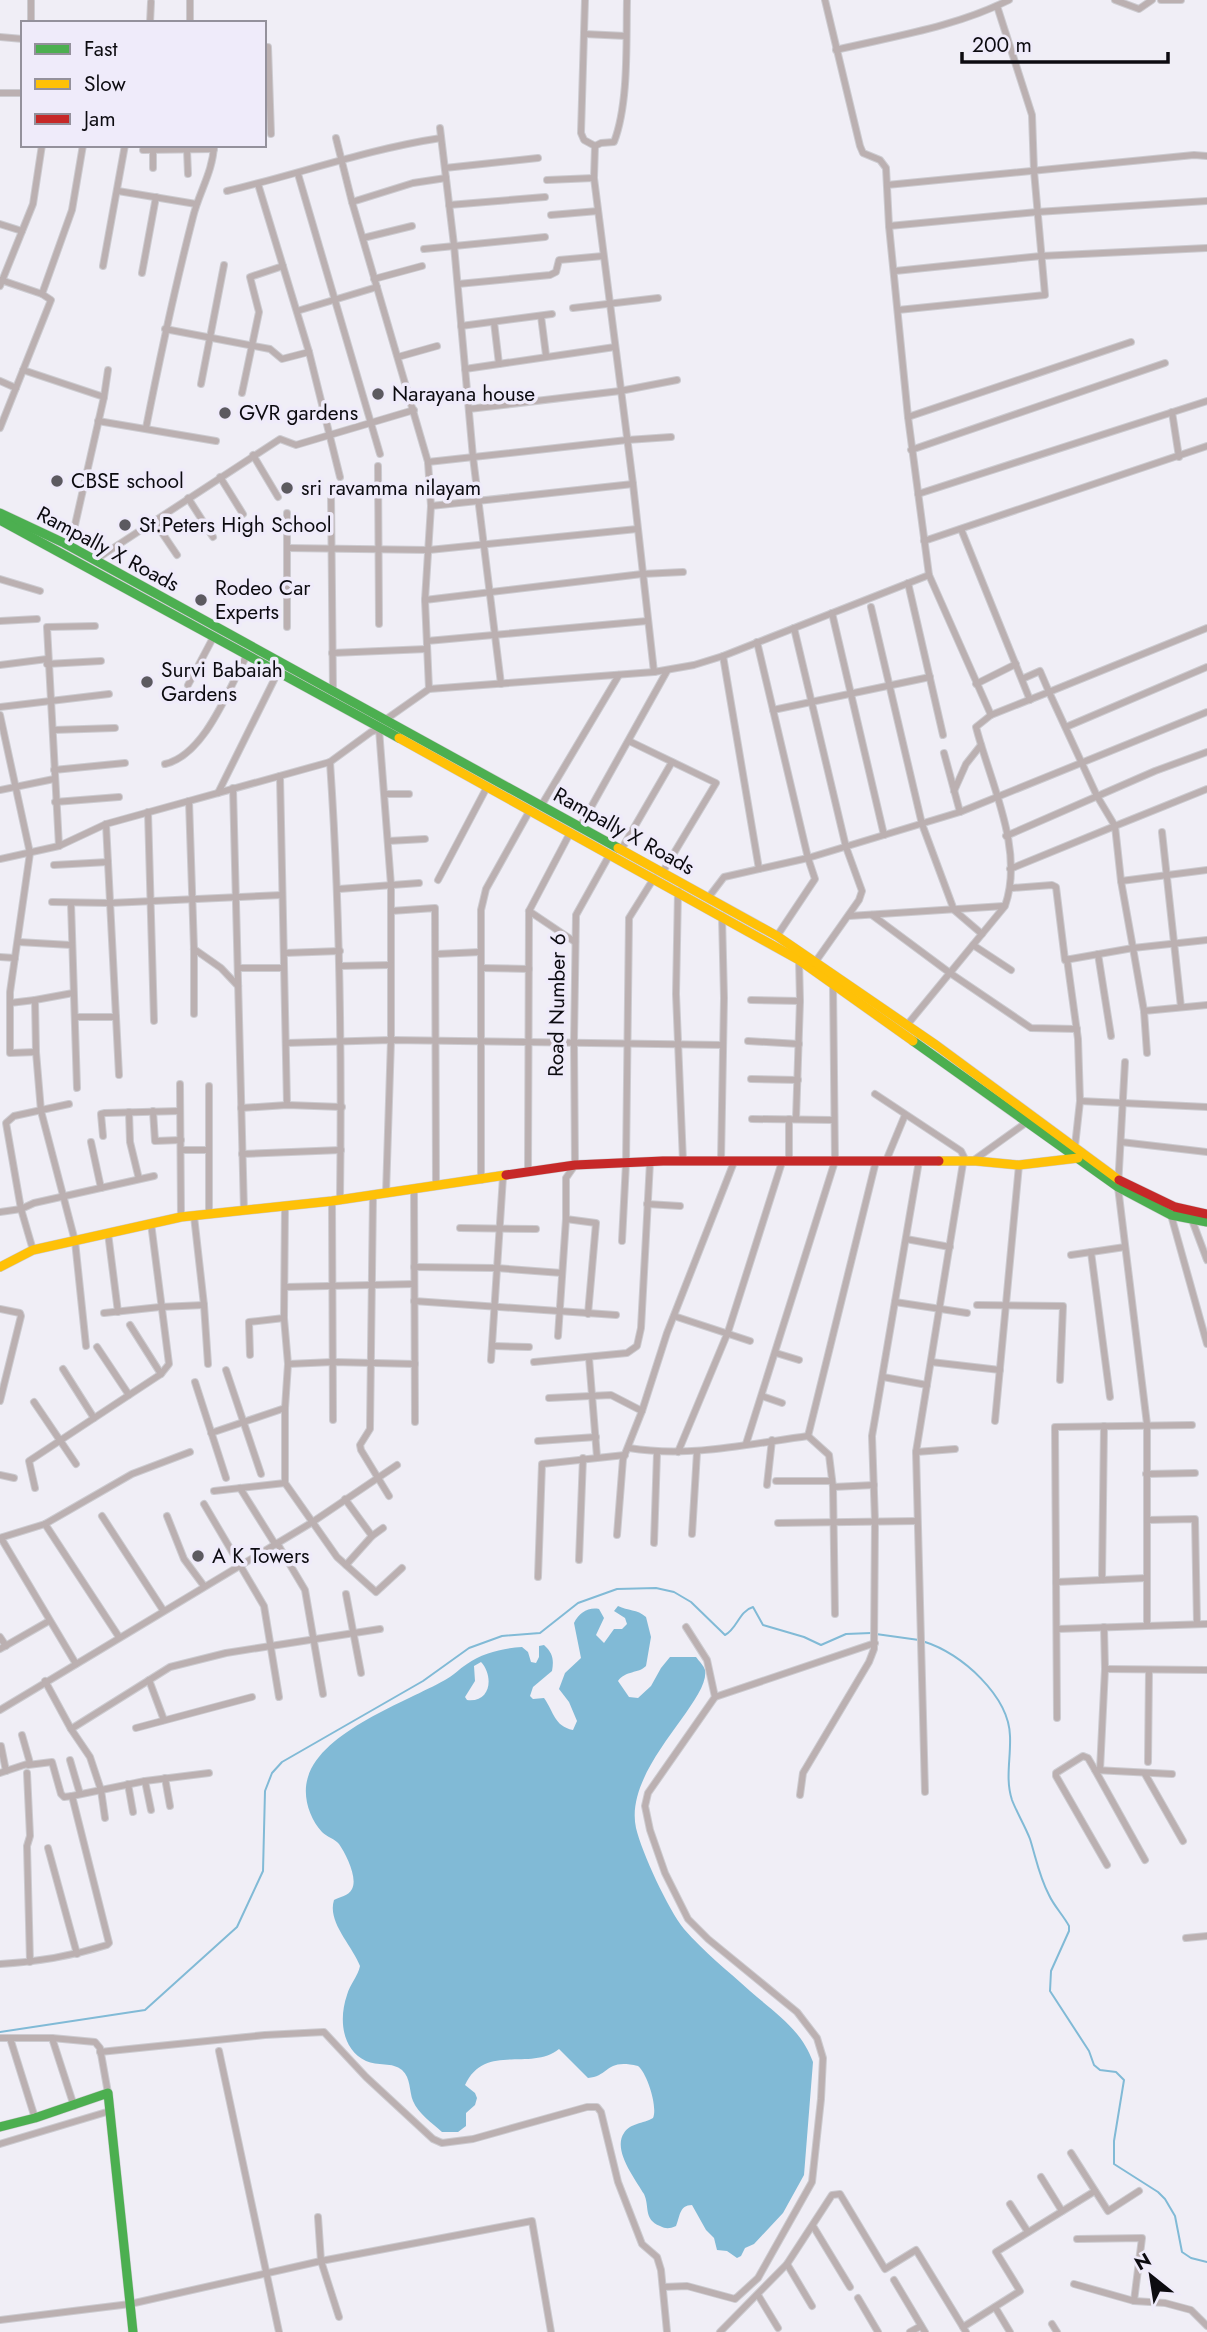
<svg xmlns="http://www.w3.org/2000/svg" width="1207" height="2332" font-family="Jost,sans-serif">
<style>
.water{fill:#81bad6;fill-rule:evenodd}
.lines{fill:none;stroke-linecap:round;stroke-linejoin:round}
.stream{stroke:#81bad6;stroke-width:2}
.street-casing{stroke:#cccbd0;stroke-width:8}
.fast-casing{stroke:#cccbd0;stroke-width:10}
.slow-casing{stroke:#cccbd0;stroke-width:10}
.jam-casing{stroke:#cccbd0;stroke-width:10}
.street{stroke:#bbb0b1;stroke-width:6}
.fast{stroke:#4caf50;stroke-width:9}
.slow{stroke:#ffc107;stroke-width:9}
.jam{stroke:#c62828;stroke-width:9}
.poi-dot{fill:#5c5a60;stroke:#efebfa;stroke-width:2.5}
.labels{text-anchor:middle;stroke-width:7;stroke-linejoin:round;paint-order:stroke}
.poi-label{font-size:21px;fill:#0c0b10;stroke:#efebfa;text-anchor:start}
.street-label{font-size:21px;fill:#0c0b10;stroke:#efebfa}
</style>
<rect width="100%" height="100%" fill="#f0eef6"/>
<path class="water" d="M618 1606C628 1611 637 1609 646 1617L651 1637 646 1666C638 1674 626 1670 618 1681L629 1697 638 1698 651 1686 661 1668 670 1657H696C699 1661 704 1666 705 1670 711 1701 623 1768 636 1828 642 1853 668 1909 684 1929 704 1952 728 1971 750 1991 775 2013 801 2029 813 2062L804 2175 783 2213 754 2244 745 2248 741 2256 737 2258 727 2251 717 2250 714 2238 706 2230 692 2205C679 2205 680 2217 676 2226 669 2229 666 2229 660 2226 643 2219 650 2207 644 2194 636 2180 612 2150 624 2133 630 2123 643 2124 653 2118 658 2107 647 2073 638 2066 605 2058 610 2076 588 2078L559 2049C531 2072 485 2042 465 2085L475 2093 477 2098 475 2105 466 2113V2126L458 2132H442C432 2123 418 2113 413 2101 409 2091 411 2078 402 2070 393 2062 377 2066 366 2061 341 2049 339 2018 347 1995 350 1984 358 1976 360 1966 352 1945 327 1922 334 1900 339 1897 349 1896 352 1889 358 1878 346 1854 339 1844 335 1839 327 1837 322 1832 309 1818 302 1795 308 1777 322 1731 406 1702 445 1680 453 1676 459 1669 467 1664 482 1653 504 1648 522 1647L528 1652 531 1662 536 1663 539 1657V1646L544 1645C553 1653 554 1660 552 1671L533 1687 530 1696 533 1699 544 1698C554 1712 554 1726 573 1730L577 1721 569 1702 559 1689 565 1673 581 1658 574 1623C579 1613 588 1607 599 1609L604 1618 596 1635 604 1643 614 1629H622L627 1624 625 1618 614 1611ZM481 1662C494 1676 491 1703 467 1700L465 1697 475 1681 474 1666Z"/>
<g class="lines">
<g class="stream">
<polyline points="876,1634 919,1640"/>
<path d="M925 1642C961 1653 1009 1696 1010 1736 1011 1758 1005 1779 1012 1800 1017 1813 1025 1826 1030 1839 1036 1858 1039 1876 1049 1895 1054 1906 1063 1915 1069 1926V1931L1051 1971 1050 1991 1089 2051 1094 2065 1100 2070 1116 2072 1124 2080 1114 2141V2164L1158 2192 1165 2199 1175 2216 1182 2252 1191 2258 1207 2262"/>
<path d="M0 2032 145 2010 237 1927 263 1871 265 1791 272 1773 282 1762 423 1681 469 1648 502 1636 540 1633 578 1603 617 1589 656 1588 674 1592 691 1602 725 1635C737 1629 739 1611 753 1607L763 1625 804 1637 821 1645 846 1634 871 1633"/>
</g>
<defs>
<g id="street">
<polyline points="190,0 190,23"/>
<path d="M585 0 581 133 584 140 595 146 601 143 614 142C629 103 626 42 627 0"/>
<polyline points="825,0 860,146 863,153 880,160 886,168 889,226 908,417 929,575 991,715 1049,692 1097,796 1115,826 1207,789"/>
<polyline points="1115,0 1139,9 1152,0"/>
<polyline points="1161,0 1181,0"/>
<polyline points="31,23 31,0"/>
<polyline points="150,23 151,2"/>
<polyline points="584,34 626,36"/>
<polyline points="0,37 23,39"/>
<polyline points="264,47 268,47 271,134"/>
<path d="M836 50C895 36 955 27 1009 0"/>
<polyline points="0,93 23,93"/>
<polyline points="440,128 454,245 473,457 501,684"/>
<polyline points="336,138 352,202 428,462 431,506 425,600 429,689"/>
<polyline points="595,146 594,178 633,484 654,672 694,665 723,656 929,575"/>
<polyline points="143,150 214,149"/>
<polyline points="187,150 188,174"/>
<polyline points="153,151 153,168"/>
<polyline points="445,168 538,158"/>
<polyline points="298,174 380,454"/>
<polyline points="547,180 594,178"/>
<polyline points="258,184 309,352 340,477"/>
<polyline points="887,185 1194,155 1207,156"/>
<polyline points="118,191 196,204"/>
<path d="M227 191C299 174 368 149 441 138"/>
<polyline points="352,202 413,183 446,178"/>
<polyline points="449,205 545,197"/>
<polyline points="551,215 598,211"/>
<polyline points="0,224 22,231"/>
<polyline points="889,226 1037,212 1207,201"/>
<polyline points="363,238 412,226"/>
<polyline points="424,249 545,237"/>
<polyline points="103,266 125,145"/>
<polyline points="895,271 1041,256 1207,248"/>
<polyline points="142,273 156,197"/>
<polyline points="374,279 422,266"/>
<polyline points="1,280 42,294"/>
<polyline points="458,284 550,275 556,272 559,260 603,256"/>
<polyline points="0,286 33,204 42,145"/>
<polyline points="573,308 658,298"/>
<polyline points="898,310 1045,295 1034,171 1032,115 997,6"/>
<polyline points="297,311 377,287"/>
<polyline points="541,316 546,355"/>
<polyline points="494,322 499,364"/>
<polyline points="461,326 552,314"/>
<polyline points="165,329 270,349 282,359 309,352"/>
<polyline points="398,357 437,346"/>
<polyline points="465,369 615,347"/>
<polyline points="23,370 104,397 70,547"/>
<polyline points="0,381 16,388"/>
<polyline points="201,384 224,265"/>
<polyline points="242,393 259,312 250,277 283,266"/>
<polyline points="104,397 108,370"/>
<polyline points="469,409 620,391 677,380"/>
<polyline points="1172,412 1179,457"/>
<polyline points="908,417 1131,342"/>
<polyline points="98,421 216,441"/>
<polyline points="0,428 51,300 42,294 72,210 83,145"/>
<path d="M146 428C160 357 175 287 193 217 199 192 213 172 214 145"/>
<polyline points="911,450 1165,363"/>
<polyline points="253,455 278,497"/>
<polyline points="428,462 627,440 671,437"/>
<polyline points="378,466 379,624"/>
<polyline points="220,477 243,514"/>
<polyline points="331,493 333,692"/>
<polyline points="918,494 1207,401"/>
<polyline points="188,498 213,537"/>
<polyline points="431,506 633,484"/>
<polyline points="154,521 177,555"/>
<polyline points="961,529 1030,700"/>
<polyline points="924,541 1207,446"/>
<polyline points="287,548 429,550 637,529"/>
<polyline points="95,560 280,439 296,445 414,410"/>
<polyline points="0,579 40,591"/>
<polyline points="908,583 943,735"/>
<polyline points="425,600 642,574 683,572"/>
<polyline points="871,607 922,824 954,910 982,934"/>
<polyline points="832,613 884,835"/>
<polyline points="0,621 37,619"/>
<polyline points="287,627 287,513"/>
<polyline points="794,628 846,847 862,891 859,900 816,961"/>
<polyline points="427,641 647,621"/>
<polyline points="757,642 808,858 815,879 777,936"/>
<polyline points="332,653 427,649"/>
<polyline points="723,656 759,869"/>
<polyline points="47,664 101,661"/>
<polyline points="0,665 47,659"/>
<polyline points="1022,679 1040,671 1049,692 1207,628"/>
<polyline points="976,684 1016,664"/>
<polyline points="188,685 214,636"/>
<polyline points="0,707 109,694"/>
<polyline points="773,710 930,677"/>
<polyline points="0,715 30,853 10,992 10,1053 36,1052"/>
<polyline points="385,720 429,689 654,672"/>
<polyline points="1066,727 1207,667"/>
<polyline points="53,730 115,728"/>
<polyline points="629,741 716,783 662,873"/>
<polyline points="944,753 960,812"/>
<path d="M330 762C340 908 342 1053 340 1200"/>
<path d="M165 764C205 755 229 688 247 655"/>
<polyline points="54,770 125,763"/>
<polyline points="280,776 287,1105"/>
<polyline points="233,788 244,1211"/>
<polyline points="0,790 54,779"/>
<polyline points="954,791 966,764 981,745"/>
<polyline points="218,793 278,672"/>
<polyline points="385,794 409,794"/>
<polyline points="189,801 194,949 194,1014"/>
<polyline points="55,802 119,797"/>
<polyline points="541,806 619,675"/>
<polyline points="148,812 154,1021"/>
<polyline points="106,824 119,1075"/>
<polyline points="580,827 667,671"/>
<polyline points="1162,832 1181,1007"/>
<polyline points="1006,836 1155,771 1207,752"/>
<polyline points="388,841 425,839"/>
<polyline points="59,846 47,627 95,626"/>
<polyline points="621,850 672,762"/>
<polyline points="0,859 59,846 106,824 330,762 371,732 379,729 391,885 391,1040 386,1193"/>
<polyline points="54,865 108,862"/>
<polyline points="1010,869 1115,826 1121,881 1133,948 1065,960 1056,887 1052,885 1012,888"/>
<polyline points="438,880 487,787"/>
<polyline points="1121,881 1207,870"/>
<polyline points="339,889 419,883"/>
<polyline points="678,891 676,994 683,1161"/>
<polyline points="708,898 724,877 808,858 960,812 1207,712"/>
<polyline points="52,902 110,903 282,895"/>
<polyline points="71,903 77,1088"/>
<polyline points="391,911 435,908 436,1186"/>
<polyline points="529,911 575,942"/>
<polyline points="872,915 950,973 1031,1028 1077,1029"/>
<polyline points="849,916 1004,906"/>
<polyline points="18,942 71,945"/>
<polyline points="973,945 1011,970"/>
<polyline points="194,949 221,968 238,986"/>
<polyline points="284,953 340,951"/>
<polyline points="437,954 481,952"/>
<polyline points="1098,954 1111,1036"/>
<polyline points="0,957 15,958"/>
<polyline points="1067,959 1078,1039 1080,1101 1075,1146"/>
<polyline points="340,966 390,965"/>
<polyline points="239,968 284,968"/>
<polyline points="481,968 529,969"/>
<polyline points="73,993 35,1000 36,1052 41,1111 75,1241 86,1346"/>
<polyline points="751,1000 800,1001"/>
<polyline points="10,1003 35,1000"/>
<polyline points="1144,1011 1133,948 1207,940"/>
<polyline points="75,1017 116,1017"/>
<path d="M907 1025 1005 906C1025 850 990 782 976 727L991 715"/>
<polyline points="748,1041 799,1044"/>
<polyline points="286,1043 391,1040 723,1045"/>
<polyline points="1147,1053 1144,1011 1207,1005"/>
<polyline points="1125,1062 1118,1187 1147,1424 1147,1625"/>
<polyline points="751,1079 798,1080"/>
<polyline points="180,1084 181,1217"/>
<polyline points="209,1086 209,1214"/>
<polyline points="875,1094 961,1151 964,1157 916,1452 925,1792"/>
<polyline points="1080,1101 1207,1107"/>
<polyline points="241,1108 287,1105 342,1107"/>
<polyline points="153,1111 155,1141 181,1140"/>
<polyline points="129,1112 130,1142 139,1179"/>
<polyline points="752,1119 833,1120"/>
<polyline points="796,1119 800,1001 799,960"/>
<polyline points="103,1136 101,1114 105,1113 180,1111"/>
<polyline points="91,1142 101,1188"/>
<polyline points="1121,1142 1207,1152"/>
<polyline points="181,1150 209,1150"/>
<polyline points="242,1154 341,1150"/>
<polyline points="974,1160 1027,1122"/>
<polyline points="721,1161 724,998 722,916"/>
<polyline points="886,1161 905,1115"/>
<polyline points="789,1162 789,1119"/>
<polyline points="528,1172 529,911 570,833"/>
<polyline points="481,1180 481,910 486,889 530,810"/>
<polyline points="414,1189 415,1422"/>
<polyline points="373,1195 370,1429 360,1445 361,1450 389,1496"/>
<polyline points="332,1201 333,1420"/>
<polyline points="647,1204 680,1206"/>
<polyline points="285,1207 284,1318 288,1364 285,1408 285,1483 337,1557 376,1592 402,1568"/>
<polyline points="0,1212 21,1209 34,1203 154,1176"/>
<polyline points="1171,1215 1207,1344"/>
<polyline points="194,1216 204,1305 208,1364"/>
<polyline points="566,1219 596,1223 588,1314"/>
<polyline points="1192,1220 1207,1260"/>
<polyline points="460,1228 536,1229"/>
<polyline points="108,1233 118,1312"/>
<polyline points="906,1239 950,1247"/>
<polyline points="622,1241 626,1163 629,918 654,878"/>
<polyline points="33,1250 21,1209 6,1123 14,1116 69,1104"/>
<polyline points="1091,1252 1110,1397"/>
<polyline points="1071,1255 1125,1247"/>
<polyline points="414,1267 496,1268 562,1273"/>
<polyline points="285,1287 414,1284"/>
<polyline points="414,1301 616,1315"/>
<polyline points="895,1302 967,1313"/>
<polyline points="977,1305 1063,1306 1060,1380"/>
<polyline points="0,1309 20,1313 21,1316 0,1401"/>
<polyline points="104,1313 160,1307 204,1305"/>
<polyline points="674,1316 750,1341"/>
<polyline points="130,1325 161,1374"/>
<polyline points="558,1336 566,1219 566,1178 575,1165 574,1042 576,915 610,854"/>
<polyline points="494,1346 529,1347"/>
<polyline points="97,1347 129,1395"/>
<polyline points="776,1353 799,1360"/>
<polyline points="250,1355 249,1322 284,1318"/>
<polyline points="589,1358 597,1457"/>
<polyline points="491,1360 503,1177"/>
<polyline points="534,1362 627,1353 637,1346 641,1328 650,1162"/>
<polyline points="931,1362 1000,1370"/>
<polyline points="288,1364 333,1362 415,1364"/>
<polyline points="63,1369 94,1418"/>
<polyline points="226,1370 261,1474"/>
<polyline points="883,1377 927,1385"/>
<polyline points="195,1382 226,1478"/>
<polyline points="762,1396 782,1403"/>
<polyline points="549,1398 611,1395 642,1411"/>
<polyline points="34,1402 76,1464"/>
<polyline points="995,1421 1019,1165"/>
<polyline points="211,1433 285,1408"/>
<polyline points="808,1436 876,1161"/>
<polyline points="808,1436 829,1455 833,1487 874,1485"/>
<polyline points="538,1441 596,1437"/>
<polyline points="746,1444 835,1161 833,984"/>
<path d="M629 1448C689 1458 749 1444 808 1436"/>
<polyline points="678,1452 728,1332 782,1162"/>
<polyline points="916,1452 955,1449"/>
<polyline points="1146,1474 1195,1473"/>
<polyline points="0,1475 14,1478"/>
<polyline points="776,1481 832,1481"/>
<polyline points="767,1485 772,1440"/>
<polyline points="833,1487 835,1614"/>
<polyline points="35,1488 29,1461 161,1374 169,1364 151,1223"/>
<polyline points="240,1488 275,1544"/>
<polyline points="214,1491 285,1483"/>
<polyline points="345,1499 372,1536 346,1565"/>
<polyline points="204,1504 264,1606 279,1697"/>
<polyline points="102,1516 163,1610"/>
<polyline points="167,1516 184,1559 204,1586"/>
<polyline points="1147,1520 1195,1519 1197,1624"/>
<polyline points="778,1523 917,1521"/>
<polyline points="45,1524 119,1637"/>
<polyline points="692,1534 697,1452"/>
<polyline points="617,1535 623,1459 642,1411 667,1333 734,1162"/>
<polyline points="372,1536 383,1528"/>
<polyline points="0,1538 45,1524 132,1474 190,1452"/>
<polyline points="1,1538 76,1664"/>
<polyline points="277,1543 305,1590 323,1694"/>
<polyline points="654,1543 657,1453"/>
<polyline points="579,1560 583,1458"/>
<polyline points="538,1577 542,1464 625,1455"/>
<polyline points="1102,1580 1104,1426"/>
<polyline points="1056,1582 1147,1578"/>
<polyline points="346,1594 361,1673"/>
<polyline points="1057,1629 1207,1624"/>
<polyline points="0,1637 6,1646"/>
<polyline points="0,1649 49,1621"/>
<polyline points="1105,1669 1206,1670"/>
<polyline points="149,1680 164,1720"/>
<polyline points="45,1681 71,1729 90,1757 101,1790 105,1818"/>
<polyline points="715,1697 875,1643"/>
<polyline points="0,1710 311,1523 397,1465"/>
<polyline points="1057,1718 1055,1427 1192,1425"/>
<polyline points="136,1728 252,1697"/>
<polyline points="71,1729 170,1667 226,1653 380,1629"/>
<polyline points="1,1746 6,1771"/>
<polyline points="70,1760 80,1794"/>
<polyline points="1148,1762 1149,1670"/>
<polyline points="28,1765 52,1762 61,1794 64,1797 72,1796"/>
<polyline points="1095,1770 1145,1860"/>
<polyline points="1100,1770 1105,1669 1104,1627"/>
<polyline points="0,1773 30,1763 22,1735"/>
<polyline points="27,1773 30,1836 27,1846 30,1962"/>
<polyline points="1145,1774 1183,1841"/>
<polyline points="165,1778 170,1806"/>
<polyline points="145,1781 151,1810"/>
<polyline points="128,1784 133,1812"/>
<polyline points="800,1795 803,1773 869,1662 874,1649 875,1521 872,1436 919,1161"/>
<polyline points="48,1848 77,1954"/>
<polyline points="1107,1865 1056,1776 1056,1773 1083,1756 1088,1758 1095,1770 1172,1774"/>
<polyline points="1186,1938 1207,1936"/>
<path d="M0 1964C37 1962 72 1956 107 1945L109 1943 72 1796 145 1781 209 1773"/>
<polyline points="0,2038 52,2038 95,2042 100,2048 108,2093"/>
<polyline points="10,2038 35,2118"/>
<polyline points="52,2038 74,2106"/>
<polyline points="219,2051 279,2332"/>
<polyline points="100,2052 265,2035 324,2032 366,2077 433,2139 442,2143 473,2139 587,2107 597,2107 601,2112 618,2182 642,2244 657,2257 661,2270 667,2332"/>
<polyline points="0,2144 110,2111"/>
<polyline points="1071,2153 1108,2211 1139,2191"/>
<polyline points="1041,2177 1062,2211"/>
<polyline points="1010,2204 1028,2232"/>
<polyline points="318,2217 321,2261 339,2317"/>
<polyline points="813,2226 850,2287"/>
<polyline points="1077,2239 1142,2238 1134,2301"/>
<polyline points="787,2264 812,2306"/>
<polyline points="894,2280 925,2332"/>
<polyline points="1074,2284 1134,2301 1165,2303 1191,2310 1207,2326"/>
<polyline points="663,2287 687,2286 735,2299 758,2278 812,2182 821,2099 823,2058 817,2038 797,2012 708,1939 688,1919 665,1873 650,1830 645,1806 648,1793 715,1697 707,1660 686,1627"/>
<polyline points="758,2295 778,2328"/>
<polyline points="858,2298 878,2332"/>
<polyline points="995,2307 1010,2332"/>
<polyline points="0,2320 130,2304 321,2261 532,2221 551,2332"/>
<polyline points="1052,2324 1057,2332"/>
<polyline points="963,2327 1020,2291 996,2252 1095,2191"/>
<polyline points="720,2332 787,2264 832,2195 840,2194 885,2269 916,2250 966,2332"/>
<polyline points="910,2332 921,2326"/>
</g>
<g id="fast">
<polyline points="0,513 64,543 618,848"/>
<polyline points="0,520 399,738"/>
<polyline points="913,1041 1118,1187 1171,1215 1207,1222"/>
<polyline points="0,2127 35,2118 108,2093 133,2332"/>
</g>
<g id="slow">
<polyline points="399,738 799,960 913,1041"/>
<polyline points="618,848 777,936 936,1045 1119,1180"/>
<polyline points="939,1161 976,1161 1019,1165 1078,1158"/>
<polyline points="0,1267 33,1250 181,1217 332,1201 506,1175"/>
</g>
<g id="jam">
<polyline points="506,1175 575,1165 663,1161 939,1161"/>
<polyline points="1119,1180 1175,1207 1207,1214"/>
</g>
</defs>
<use href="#street" class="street-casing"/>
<use href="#fast" class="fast-casing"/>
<use href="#slow" class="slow-casing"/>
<use href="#jam" class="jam-casing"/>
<use href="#street" class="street"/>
<use href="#fast" class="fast"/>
<use href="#slow" class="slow"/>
<use href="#jam" class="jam"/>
</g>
<g class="poi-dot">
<circle cx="378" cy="394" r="7"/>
<circle cx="225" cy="413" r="7"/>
<circle cx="57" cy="481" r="7"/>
<circle cx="287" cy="488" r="7"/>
<circle cx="125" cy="525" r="7"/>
<circle cx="201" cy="600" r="7"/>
<circle cx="147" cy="682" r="7"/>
<circle cx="198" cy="1556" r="7"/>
</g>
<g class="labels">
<g class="poi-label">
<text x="392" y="401">Narayana house</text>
<text x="239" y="420">GVR gardens</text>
<text x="71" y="488">CBSE school</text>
<text x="301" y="495">sri ravamma nilayam</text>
<text x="139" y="532">St.Peters High School</text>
<text x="215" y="595">Rodeo Car<tspan x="215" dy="24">Experts</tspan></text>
<text x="161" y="677">Survi Babaiah<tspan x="161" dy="24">Gardens</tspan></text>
<text x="212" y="1563">A K Towers</text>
</g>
<g class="street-label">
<text transform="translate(108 549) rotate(28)" y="7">Rampally X Roads</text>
<text transform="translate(624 831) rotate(29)" y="7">Rampally X Roads</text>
<text transform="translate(557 1005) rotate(-89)" y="7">Road Number 6</text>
</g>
</g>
<rect x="21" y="21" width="245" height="126" fill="#efebfa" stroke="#94919c" stroke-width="2"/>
<rect x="35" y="44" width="35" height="10" fill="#4caf50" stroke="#94919c" stroke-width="2"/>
<text x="84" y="56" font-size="21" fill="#0c0b10">Fast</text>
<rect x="35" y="79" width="35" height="10" fill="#ffc107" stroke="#94919c" stroke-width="2"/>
<text x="84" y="91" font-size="21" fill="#0c0b10">Slow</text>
<rect x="35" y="114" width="35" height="10" fill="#c62828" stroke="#94919c" stroke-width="2"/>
<text x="84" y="126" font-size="21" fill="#0c0b10">Jam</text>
<g transform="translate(1151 2276) rotate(330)" stroke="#efebfa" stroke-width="5" paint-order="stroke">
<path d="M0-5L12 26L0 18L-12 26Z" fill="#0c0b10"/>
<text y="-10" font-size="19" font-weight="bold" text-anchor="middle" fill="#0c0b10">N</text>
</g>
<path d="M962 52v10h206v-10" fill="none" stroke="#0c0b10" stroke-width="3.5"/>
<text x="972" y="52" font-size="21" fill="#0c0b10" stroke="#efebfa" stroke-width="5" paint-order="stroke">200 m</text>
</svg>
